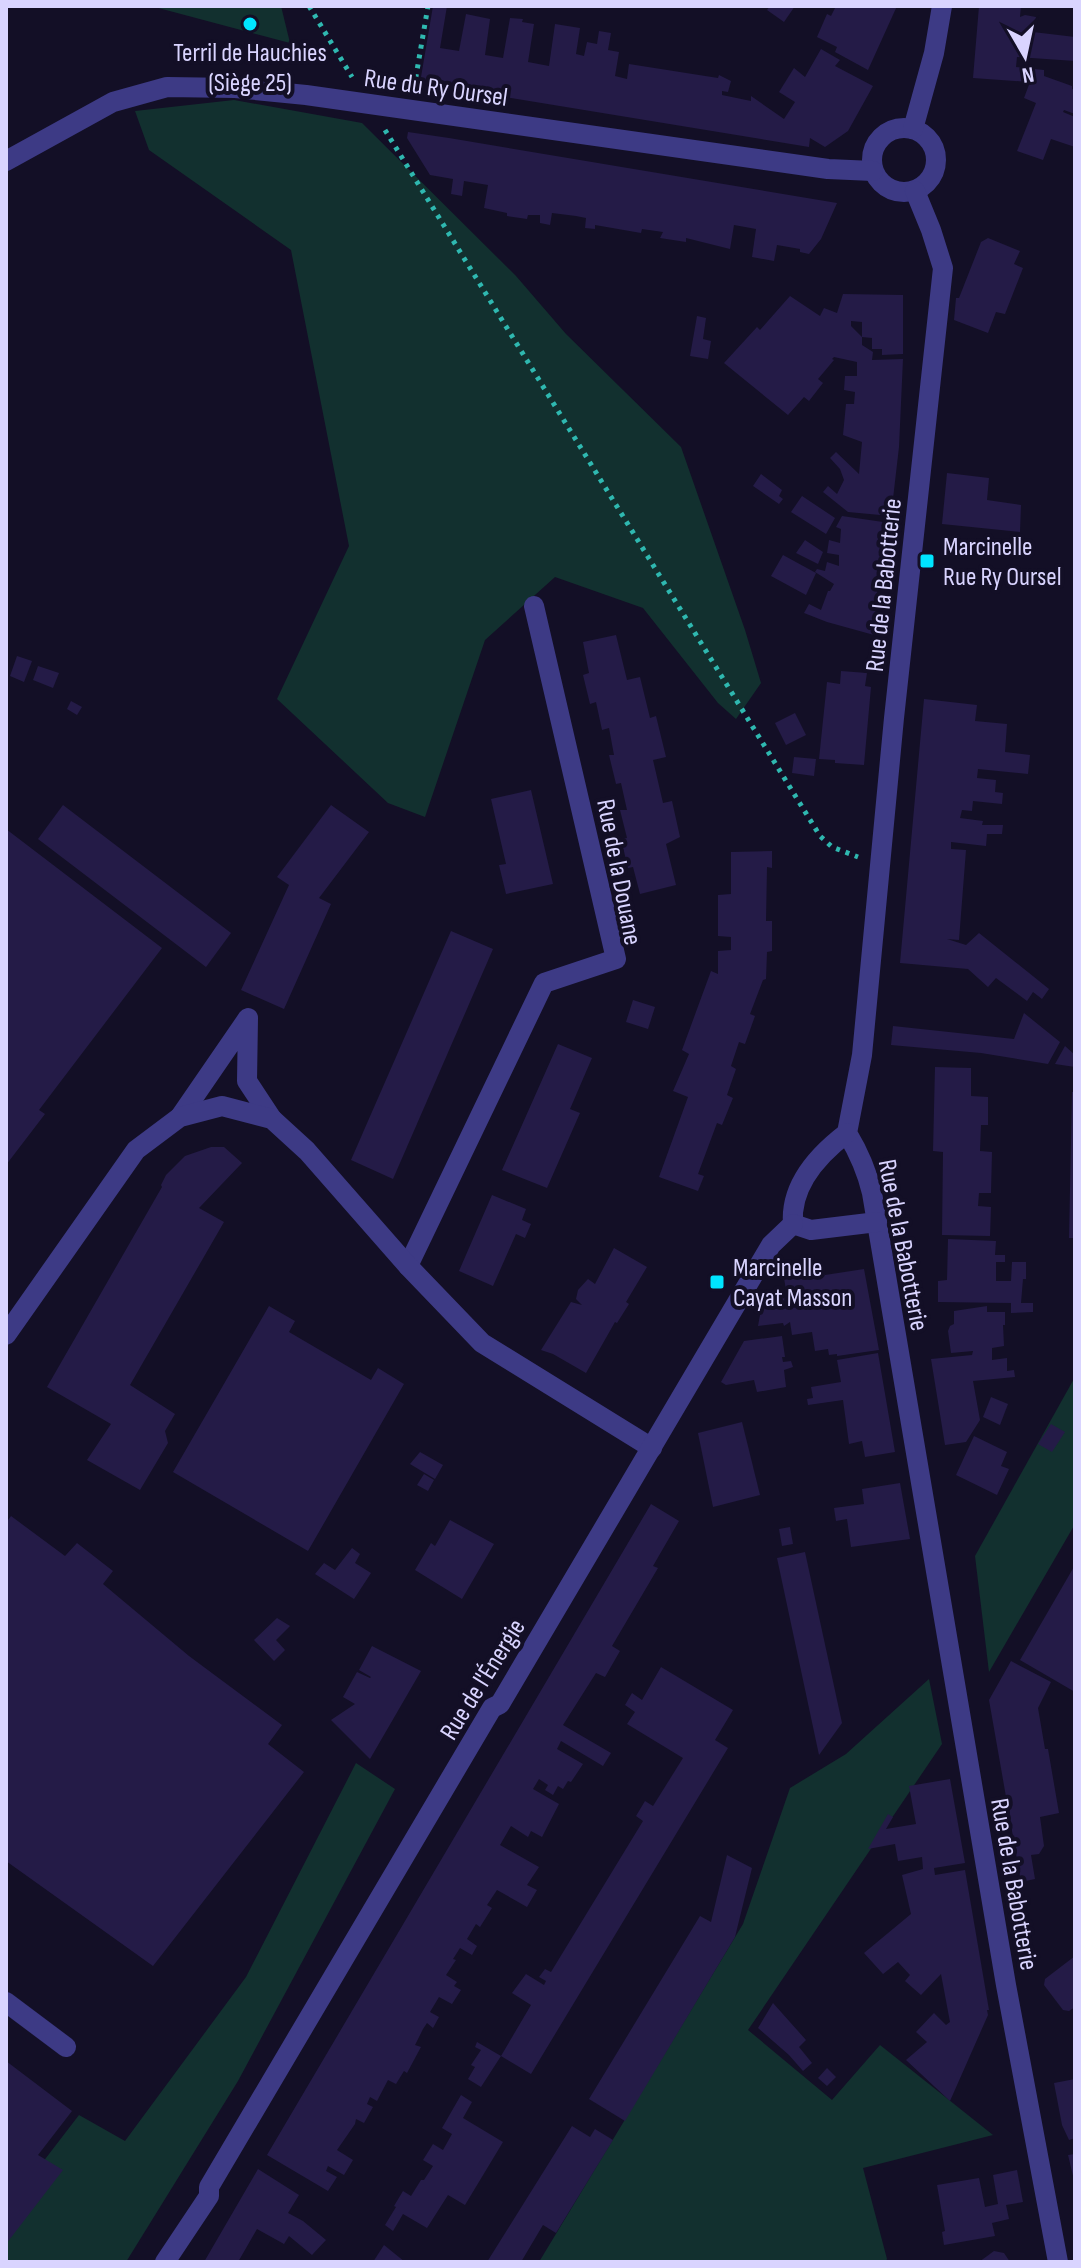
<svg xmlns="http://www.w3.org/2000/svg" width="1081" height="2268" font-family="'Sofia Sans Condensed',sans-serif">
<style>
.green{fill:#12302f}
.building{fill:#241b47}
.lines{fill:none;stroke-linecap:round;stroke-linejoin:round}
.path{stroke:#2fb8b0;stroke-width:5;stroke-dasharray:4 6;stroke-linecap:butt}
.minor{stroke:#3d3a85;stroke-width:20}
.poi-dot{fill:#00e5ff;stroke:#130f26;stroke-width:3}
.labels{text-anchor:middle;stroke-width:8;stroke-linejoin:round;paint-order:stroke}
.poi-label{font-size:26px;fill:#d9d4ff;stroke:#130f26;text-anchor:start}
.street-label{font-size:26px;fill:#d9d4ff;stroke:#130f26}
</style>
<rect width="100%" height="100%" fill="#130f26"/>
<g class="green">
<polygon points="151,6 281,6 290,43"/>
<polygon points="234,100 362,123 516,276 566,334 681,447 745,630 761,683 736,719 718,703 643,608 555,577 485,640 425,817 388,803 277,699 349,546 291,250 149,150 135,111"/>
<polygon points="1075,1377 1075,1524 989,1672 975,1556"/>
<polygon points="929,1679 942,1744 748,2030 832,2100 880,2045 993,2135 863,2168 887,2259 885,2262 539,2262 743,1924 790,1788 846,1754"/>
<polygon points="356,1763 395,1789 238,2081 126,2262 6,2262 6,2210 79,2115 125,2141 246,1977"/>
</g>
<g class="building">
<polygon points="433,6 447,6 440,48 459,51 466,14 490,19 485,55 503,58 510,18 523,19 522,22 534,24 528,62 549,66 555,24 580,28 576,54 584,56 587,42 597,44 599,31 611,33 608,50 619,52 615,76 627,79 629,64 718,78 719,75 731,81 728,92 722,91 722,95 751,101 751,96 784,119 795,102 779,92 794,68 805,77 821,49 840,60 835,66 873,86 848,131 825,147 810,138 809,147 420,83"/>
<polygon points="770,6 795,6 784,22 767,10"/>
<polygon points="836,6 897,6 868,70 835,52 837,47 817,37 827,14 831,16"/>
<polygon points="979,6 1021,6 1020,17 1025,15 1036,17 1033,32 1075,37 1075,61 1017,57 1016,67 1044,70 1044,76 1072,86 1072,89 1075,90 1075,114 1064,110 1063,112 1075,117 1075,147 1051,139 1043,160 1017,151 1036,103 1024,98 1030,82 973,78"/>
<polygon points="408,132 449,138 837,203 821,239 809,254 800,252 800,249 777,245 774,261 752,257 756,229 734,225 730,249 686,238 686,242 660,238 663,232 642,229 641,233 595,225 595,229 585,228 586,218 576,216 552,213 550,225 540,223 540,215 528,215 527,219 507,216 507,213 484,208 488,185 464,181 462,196 451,194 453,179 430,175 407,138"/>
<polygon points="988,238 1020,251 1014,264 1023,268 1005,314 996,312 988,333 954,320 956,298 959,298 981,242"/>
<polygon points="843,294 903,295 903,354 882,355 882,349 872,349 872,338 862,337 862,322 851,321 851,326 862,337 862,345 873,352 872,360 903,359 899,447 891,516 848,512 823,492 828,486 837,494 844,480 840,469 830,458 836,452 859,474 862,442 843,435 846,404 854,404 855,392 844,390 845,376 857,376 857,362 834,357 832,359 834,360 818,379 823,383 809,401 804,397 788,415 724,363 757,327 760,330 790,296 820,316 824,308 837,313"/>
<polygon points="697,316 706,318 703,339 711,341 708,359 690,356"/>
<polygon points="947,473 989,478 987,500 1021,505 1020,532 942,524"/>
<polygon points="761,474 782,490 779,496 783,499 779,504 753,486"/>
<polygon points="802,496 835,518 826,534 791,512"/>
<polygon points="842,516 883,522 874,635 827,622 804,613 809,604 821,610 828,591 830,591 834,584 815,572 817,569 825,571 827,562 839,566 839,555 827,553 829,540 840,543 841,529 836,527"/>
<polygon points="805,540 823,552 818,564 796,553"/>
<polygon points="783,555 816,573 806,595 771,576"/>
<polygon points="616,635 627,680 640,677 650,718 656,716 666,757 653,760 663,803 672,801 680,837 666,844 676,885 640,894 633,867 628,868 621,839 627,838 620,810 627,810 621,783 616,784 609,755 614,755 609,728 602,730 596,702 590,704 583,675 589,673 583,642"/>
<polygon points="17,656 32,661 24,682 10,676"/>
<polygon points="38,666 59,673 53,688 33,680"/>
<polygon points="841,671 867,673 865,686 871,687 864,765 835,763 835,760 819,759 827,682 840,684"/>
<polygon points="924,699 977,705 975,721 1007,724 1005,752 1030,755 1028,774 978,769 977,778 996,780 995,792 1003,793 1002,804 973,801 972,811 962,810 960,818 983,821 982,825 1003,825 1002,834 987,834 986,846 951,842 951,849 966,850 959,940 947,939 966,945 979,933 1049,989 1042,999 1033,992 1027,1001 996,978 988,987 968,969 900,963"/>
<polygon points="71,701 82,707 77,715 67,709"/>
<polygon points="795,713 806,735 786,745 775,723"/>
<polygon points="794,757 816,759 814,776 792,773"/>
<polygon points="531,790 553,884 506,894 499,865 506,864 491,799"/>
<polygon points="63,805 231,933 206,967 38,839"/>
<polygon points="331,805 369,832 319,898 331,904 284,1009 241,990 289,885 277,877"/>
<polygon points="6,829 162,948 39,1110 45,1114 6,1165"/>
<polygon points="772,851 772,868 767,867 766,921 772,921 772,951 767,952 766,979 763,980 750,1014 755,1016 745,1044 739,1042 731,1066 736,1069 727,1095 733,1098 722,1125 717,1123 698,1174 704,1176 698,1191 659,1177 688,1097 673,1091 689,1054 682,1050 711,971 718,974 718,951 731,950 731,937 718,936 718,895 731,894 731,852"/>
<polygon points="451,931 493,949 393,1179 351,1160"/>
<polygon points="633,1000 655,1007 648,1029 626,1022"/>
<polygon points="1024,1013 1060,1042 1048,1064 981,1053 891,1045 893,1026 1014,1039"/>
<polygon points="558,1044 592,1058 570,1109 580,1113 547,1188 502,1170"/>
<polygon points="1065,1046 1075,1055 1075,1067 1055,1064"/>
<polygon points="935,1067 971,1068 971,1096 988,1097 988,1125 981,1125 980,1151 992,1152 991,1193 979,1193 978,1206 991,1207 990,1236 942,1235 943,1152 933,1151"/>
<polygon points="1072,1092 1075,1092 1075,1238 1069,1238"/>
<polygon points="211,1147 224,1147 242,1163 199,1208 224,1222 130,1385 175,1414 165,1431 168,1443 140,1490 87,1460 111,1424 47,1387 162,1187 161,1185 166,1175 185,1156"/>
<polygon points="492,1195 526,1209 522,1220 531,1224 525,1238 516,1234 493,1286 459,1271"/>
<polygon points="948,1239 996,1241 995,1255 1005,1255 1005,1262 996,1262 996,1281 1011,1281 1012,1262 1026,1262 1026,1279 1023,1279 1021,1303 1033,1303 1033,1312 1011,1313 1011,1303 938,1302 938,1281 947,1280"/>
<polygon points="614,1248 647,1267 626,1302 629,1304 617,1323 615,1322 586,1373 553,1354 541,1350 571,1302 582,1305 576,1299 578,1290 588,1279 595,1284"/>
<polygon points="864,1269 879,1350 837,1356 837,1354 829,1355 828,1349 815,1351 812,1332 792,1335 790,1322 784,1326 783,1323 758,1326 760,1315 773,1292 786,1290 784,1278 823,1272 825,1275"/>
<polygon points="269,1306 295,1321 289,1332 371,1380 378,1368 404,1384 308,1551 173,1472"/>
<polygon points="987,1306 987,1312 1005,1312 1005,1325 1003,1325 1004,1346 992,1348 992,1360 1007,1358 1007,1371 1014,1370 1015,1377 973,1381 980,1420 966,1442 945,1445 931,1359 972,1355 973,1351 951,1353 948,1331 950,1326 954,1324 954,1311"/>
<polygon points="782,1336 785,1357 782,1357 783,1362 791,1361 793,1367 784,1370 786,1387 757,1392 754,1380 726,1385 721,1382 744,1341"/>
<polygon points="878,1353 895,1452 865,1457 862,1441 849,1444 843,1400 808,1405 807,1399 813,1398 811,1387 841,1382 837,1360"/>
<polygon points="991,1397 1008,1404 1000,1425 983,1417"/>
<polygon points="742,1422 760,1495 713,1507 698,1433"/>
<polygon points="1051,1424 1065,1432 1052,1452 1038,1444"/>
<polygon points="974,1436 1007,1452 1001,1466 1009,1469 997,1495 956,1475"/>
<polygon points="420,1452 443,1465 435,1479 410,1464"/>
<polygon points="424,1474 434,1480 428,1491 417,1485"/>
<polygon points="900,1483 910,1539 851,1547 847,1519 836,1521 834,1508 864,1504 862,1489"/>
<polygon points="651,1504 679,1521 653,1566 658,1568 612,1646 620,1651 605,1677 596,1673 563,1725 611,1753 603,1766 561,1741 557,1749 583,1764 571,1782 568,1781 563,1789 558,1786 553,1795 545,1790 548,1785 539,1779 533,1789 559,1804 542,1837 531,1831 528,1837 511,1826 500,1845 539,1867 527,1885 537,1890 527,1907 497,1890 487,1905 492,1908 480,1927 476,1924 467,1939 477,1946 472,1955 460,1948 453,1959 456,1960 446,1975 457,1982 454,1986 461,1990 452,2004 439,1997 430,2012 439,2017 433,2028 427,2023 423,2029 415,2045 421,2047 407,2073 404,2071 396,2084 388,2080 377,2101 370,2097 367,2104 373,2107 364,2123 356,2119 355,2124 337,2150 353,2160 344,2175 328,2166 326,2171 337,2177 328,2191 267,2155"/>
<polygon points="11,1516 65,1556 77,1543 113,1571 103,1584 189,1656 282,1725 268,1744 304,1772 153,1966 6,1861 6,1523"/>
<polygon points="450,1520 494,1544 462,1599 415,1570 431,1543 435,1546"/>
<polygon points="790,1527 793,1544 782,1546 779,1529"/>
<polygon points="352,1548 360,1554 355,1563 371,1573 354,1599 315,1574 324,1563 335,1570"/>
<polygon points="805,1552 842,1723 819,1755 777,1558"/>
<polygon points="1075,1565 1075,1692 1020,1660"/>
<polygon points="277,1618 290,1626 276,1640 285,1650 274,1661 254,1640"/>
<polygon points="372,1646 421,1671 370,1759 331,1720 355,1704 343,1697 357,1672 370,1678 371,1677 359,1670"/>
<polygon points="1011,1661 1051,1682 1038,1708 1045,1749 1048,1749 1059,1813 1040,1817 1044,1846 1039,1854 1031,1855 1035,1879 1021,1882 989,1700"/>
<polygon points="661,1667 733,1710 715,1740 728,1748 531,2074 501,2056 531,2005 512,1993 526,1974 544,1985 546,1981 539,1977 545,1969 551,1972 643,1821 636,1816 645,1801 653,1806 683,1758 627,1724 635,1712 625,1705 632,1693 642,1700"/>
<polygon points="950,1779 965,1863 934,1868 935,1875 965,1870 989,2010 987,2010 988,2015 950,2101 906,2060 927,2042 916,2032 934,2013 946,2025 950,2022 941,1974 921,1995 905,1981 910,1975 898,1962 883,1974 864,1953 911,1914 902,1875 923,1869 922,1857 898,1861 895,1844 868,1849 888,1814 893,1817 886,1829 916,1824 909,1786"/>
<polygon points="727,1855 752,1868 735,1937 625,2121 589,2099 700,1916 711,1922"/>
<polygon points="1075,1956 1075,2007 1069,2011 1063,2010 1044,1985 1045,1979"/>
<polygon points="773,2003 806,2040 799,2047 812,2063 803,2071 789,2055 758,2028"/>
<polygon points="477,2042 501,2056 481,2087 468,2079 475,2067 471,2065 481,2050 475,2047"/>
<polygon points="6,2061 72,2111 38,2155 63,2170 6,2244"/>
<polygon points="827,2068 836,2077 827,2086 818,2078"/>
<polygon points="1075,2079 1075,2138 1069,2140 1062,2125 1054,2083"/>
<polygon points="461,2095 472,2102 463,2118 503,2142 465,2205 448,2195 427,2228 403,2214 393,2231 385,2225 396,2207 394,2206 403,2191 411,2196 421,2180 424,2180 433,2166 423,2160 433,2144 443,2150 452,2134 442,2128"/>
<polygon points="572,2126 590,2137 595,2129 613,2140 556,2233 543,2225 521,2262 487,2262"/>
<polygon points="1075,2154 1075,2180 1074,2180 1068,2155"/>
<polygon points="258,2169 299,2195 288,2213 303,2221 326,2240 312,2255 289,2236 284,2244 257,2229 238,2262 204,2262"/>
<polygon points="1017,2170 1023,2202 1006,2205 1009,2219 992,2223 995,2236 944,2245 942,2232 945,2231 937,2185 979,2178 985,2207 998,2204 993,2175"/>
<polygon points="384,2245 405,2262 373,2262"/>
<polygon points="994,2251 1004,2253 1010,2262 979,2262"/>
</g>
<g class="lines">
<g class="path">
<polyline points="309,6 352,77"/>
<polyline points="414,88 428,6"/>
<polyline points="385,130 820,836 832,847 858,857"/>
</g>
<g class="minor">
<circle cx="904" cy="160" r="32"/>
<polyline points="913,129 934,53 942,6"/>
<polyline points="6,161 113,102 167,87 235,88 306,95 828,169 873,171"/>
<path d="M915 191 931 230 943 268 894 718 862 1055 847 1133C859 1153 867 1171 872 1193L1006 1985 1058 2262"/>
<polyline points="180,1117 248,1018 247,1081 272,1119"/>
<path d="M793 1224C790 1186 818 1155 847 1133"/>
<polyline points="793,1224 811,1230 877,1222"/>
<polyline points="408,1266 544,983 616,959 534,606"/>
<polyline points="6,1335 136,1150 180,1117 222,1106 272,1119 307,1151 408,1266 482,1343 652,1448"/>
<polyline points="6,2002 66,2047"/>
<polyline points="165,2262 209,2196 209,2187 492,1708 500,1704 771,1245 793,1224"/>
</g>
</g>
<g class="poi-dot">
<circle cx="250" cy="24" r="8"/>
<rect x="919" y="553" width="16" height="16" rx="4"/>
<rect x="709" y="1274" width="16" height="16" rx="4"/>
</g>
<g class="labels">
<g class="poi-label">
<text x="250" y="61" text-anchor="middle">Terril de Hauchies<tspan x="250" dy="30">(Siège 25)</tspan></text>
<text x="943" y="555">Marcinelle<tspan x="943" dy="30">Rue Ry Oursel</tspan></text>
<text x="733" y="1276">Marcinelle<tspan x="733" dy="30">Cayat Masson</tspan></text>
</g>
<g class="street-label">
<text transform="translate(436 87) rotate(8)" y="9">Rue du Ry Oursel</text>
<text transform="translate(883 585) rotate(-84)" y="9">Rue de la Babotterie</text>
<text transform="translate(620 872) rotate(79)" y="9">Rue de la Douane</text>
<text transform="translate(904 1245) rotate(79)" y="9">Rue de la Babotterie</text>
<text transform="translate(482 1679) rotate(-58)" y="9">Rue de l'Énergie</text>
<text transform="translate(1015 1884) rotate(80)" y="9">Rue de la Babotterie</text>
</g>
</g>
<rect width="1081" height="2268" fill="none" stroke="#d9d4ff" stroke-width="16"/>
<g transform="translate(1025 56) rotate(171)" stroke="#130f26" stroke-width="6" paint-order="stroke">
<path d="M0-6L14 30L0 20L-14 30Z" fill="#d9d4ff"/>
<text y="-12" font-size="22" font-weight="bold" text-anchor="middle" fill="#d9d4ff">N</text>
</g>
</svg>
